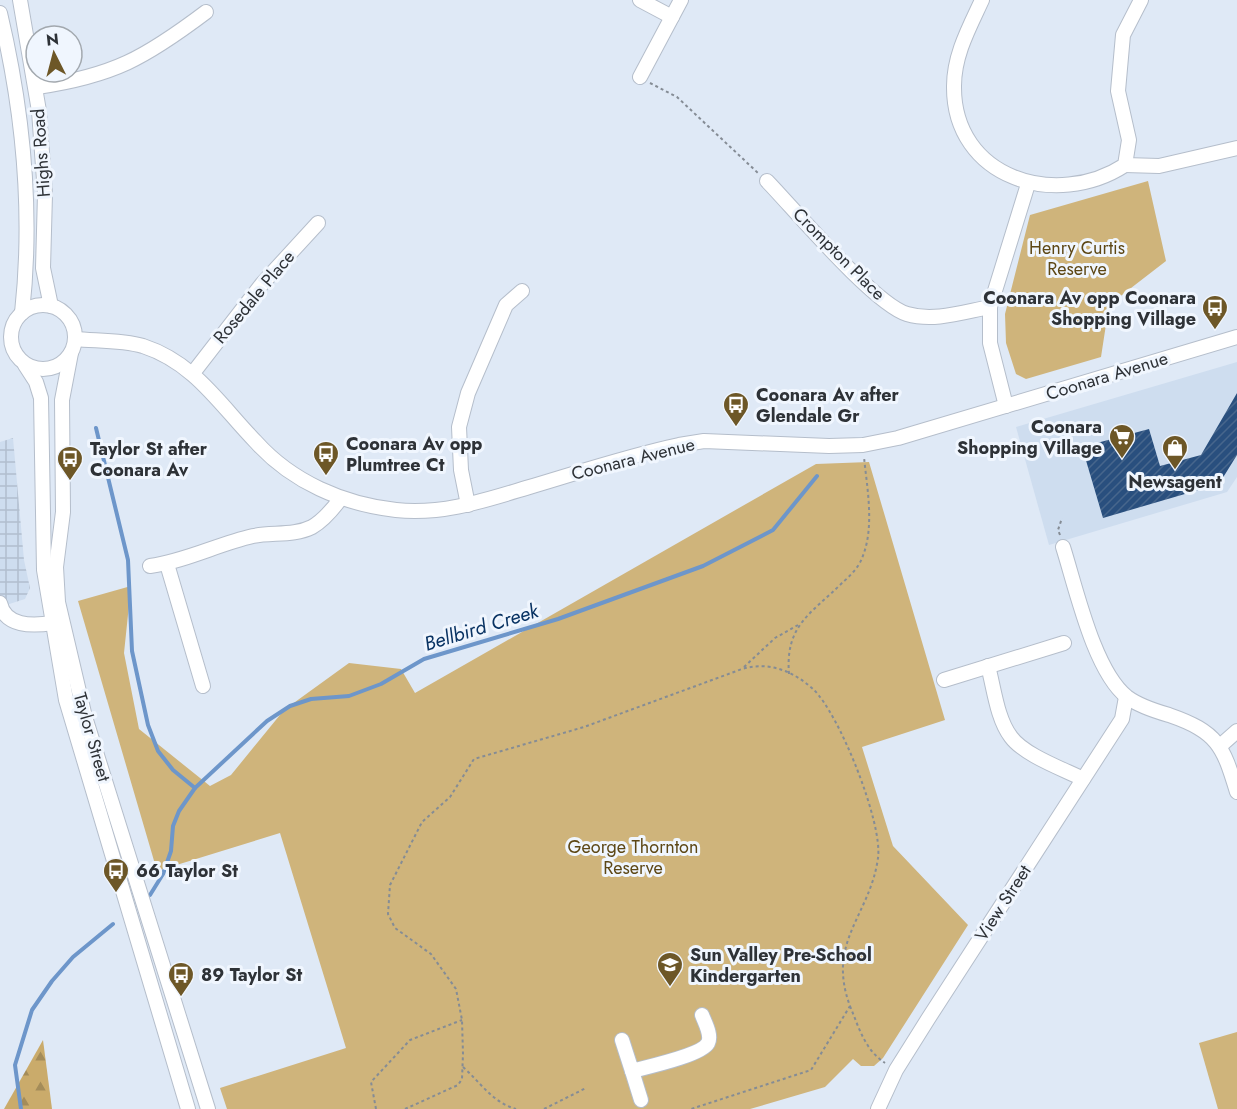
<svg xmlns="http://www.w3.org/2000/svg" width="1237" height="1109" font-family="Jost,sans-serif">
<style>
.built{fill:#ceddef}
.industrial{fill:url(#industrial-grid)}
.green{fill:#cfb47b}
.forest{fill:url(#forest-firs)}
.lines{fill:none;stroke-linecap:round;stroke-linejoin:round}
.stream{stroke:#6d96ca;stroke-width:4}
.building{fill:url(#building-hatch)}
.minor-casing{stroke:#b5becb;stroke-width:16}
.path{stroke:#858c95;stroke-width:2;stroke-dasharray:3 3;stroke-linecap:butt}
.minor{stroke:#fff;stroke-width:14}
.labels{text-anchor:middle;stroke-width:6;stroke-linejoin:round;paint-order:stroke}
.street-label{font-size:18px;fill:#2e3237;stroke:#f0f6fe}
.park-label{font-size:18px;fill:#5d4715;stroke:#f0f6fe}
.poi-label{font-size:18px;font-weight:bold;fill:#2e3237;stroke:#f0f6fe;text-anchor:start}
.water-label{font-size:20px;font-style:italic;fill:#093363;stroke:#f0f6fe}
</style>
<defs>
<pattern id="industrial-grid" width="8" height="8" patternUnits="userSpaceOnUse" patternTransform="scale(1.5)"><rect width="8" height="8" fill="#ceddef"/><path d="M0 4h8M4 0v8" fill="none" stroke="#b1bece"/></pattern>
<pattern id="forest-firs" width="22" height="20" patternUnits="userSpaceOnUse" patternTransform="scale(1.5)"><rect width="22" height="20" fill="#caab6b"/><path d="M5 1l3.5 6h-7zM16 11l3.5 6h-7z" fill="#a48c59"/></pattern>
<pattern id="building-hatch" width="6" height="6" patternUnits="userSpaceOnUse" patternTransform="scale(1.5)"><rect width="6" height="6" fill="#294f7e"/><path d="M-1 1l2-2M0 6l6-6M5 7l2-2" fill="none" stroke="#47668c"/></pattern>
</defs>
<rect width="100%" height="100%" fill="#dfe9f6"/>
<polygon class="built" points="1237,362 1237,477 1227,492 1049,545 1016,427"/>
<polygon class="industrial" points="13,438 24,560 30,588 25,599 0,607 0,442"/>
<g class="green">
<polygon points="1148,181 1166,261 1109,305 1101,357 1026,379 1016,374 1006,343 1005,314 1030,215"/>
<polygon points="869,462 945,720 862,747 893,846 968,925 883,1058 874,1066 861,1066 853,1059 825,1087 750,1109 227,1109 220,1088 346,1048 280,833 157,871 78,601 131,586 124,653 139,729 210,786 231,775 284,710 349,663 401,669 415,693 816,464"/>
<polygon points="1237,1032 1237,1109 1218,1109 1199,1043"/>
</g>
<polygon class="forest" points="43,1040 52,1109 4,1109"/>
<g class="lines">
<g class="stream">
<polyline points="96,428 128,560 132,651 148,725 158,751 173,770 195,788"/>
<polyline points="150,895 163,874 171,851 173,826 179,811 195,788 267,721 290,706 311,699 349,696 381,684 424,659 558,619 703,566 773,530 817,476"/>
<polyline points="21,1109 15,1065 32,1010 52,981 73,957 113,924"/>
</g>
</g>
<polygon class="building" points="1237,393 1237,455 1219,484 1103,518 1082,447 1149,429 1160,466 1201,455"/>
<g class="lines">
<defs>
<g id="minor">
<polyline points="20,0 39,111 45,194 43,268 51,306"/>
<polyline points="640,0 672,17"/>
<path d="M982 0C969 28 954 55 954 86 953 178 1056 210 1125 165L1129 140 1118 91 1123 35 1141 0"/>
<path d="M0 13C23 110 33 213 22 313"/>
<polyline points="640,77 681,0"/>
<path d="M37 87C113 76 145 58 206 12"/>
<polyline points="1125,165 1159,166 1237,148"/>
<path d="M767 181C795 210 874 304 907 314 934 322 963 312 990 307"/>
<circle cx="43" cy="337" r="32"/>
<path d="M75 339C97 341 122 340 143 346 195 363 220 405 256 442 292 482 343 504 396 510 441 515 483 501 526 488 577 473 627 456 679 445L704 441 829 446 863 445 898 438 1237 337"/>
<polyline points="71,353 62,400 63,512 56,567 58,602 85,717 208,1109"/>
<polyline points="25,365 36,382 41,398 44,570 66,700 188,1109"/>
<polyline points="193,373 262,284 318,223"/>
<polyline points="1006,406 990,343 990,307 1028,184"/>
<polyline points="468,505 461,470 459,427 468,393 506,305 522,291"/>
<path d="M1063 547C1076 588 1094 671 1127 697 1139 706 1155 711 1169 715 1218 732 1223 746 1237 792"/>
<polyline points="167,564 203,686"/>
<path d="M150 566C186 561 218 544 253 536 272 532 294 536 312 527 324 520 333 509 341 498"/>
<path d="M0 603C5 627 32 626 53 623"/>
<path d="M988 666C994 688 997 719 1011 737 1024 755 1063 769 1083 779"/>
<polyline points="944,680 1064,643"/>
<polyline points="1220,746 1237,731"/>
<path d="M622 1040 632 1071C647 1067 702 1055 708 1043 712 1035 705 1023 702 1015"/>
<polyline points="632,1071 641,1100"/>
<polyline points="878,1109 896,1070 928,1019 1122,719 1126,697"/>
</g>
</defs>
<use href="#minor" class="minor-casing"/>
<g class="path">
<polyline points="650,83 677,97 758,173"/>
<polyline points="1060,535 1058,530 1062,518"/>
<polyline points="744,667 775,638 798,625"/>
<path d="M789 674C785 625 811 614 842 583 849 577 859 567 862 558 875 528 867 488 864 457"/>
<path d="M850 1006C859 1028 865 1050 885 1063"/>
<path d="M463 1067C481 1083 492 1102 516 1109"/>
<polyline points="376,1109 371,1082 410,1040 462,1020"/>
<path d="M405 1109 458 1085 462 1079 463 1054 462 1020 456 989 431 954 395 928 388 914 390 885 422 822 450 797 474 759 584 727 742 669C769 661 793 671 813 689 839 713 883 823 878 858 870 916 826 941 850 1006L811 1070 691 1109"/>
<polyline points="544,1109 586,1088"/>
</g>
<use href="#minor" class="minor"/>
</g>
<defs>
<symbol id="bus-pin" viewBox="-11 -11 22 30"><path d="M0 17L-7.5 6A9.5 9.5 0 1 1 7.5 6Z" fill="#6d5727" stroke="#f0f6fe"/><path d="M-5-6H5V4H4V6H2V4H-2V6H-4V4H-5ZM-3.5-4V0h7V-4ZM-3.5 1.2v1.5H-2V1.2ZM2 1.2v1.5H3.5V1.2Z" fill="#fff"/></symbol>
<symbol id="supermarket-pin" viewBox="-11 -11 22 30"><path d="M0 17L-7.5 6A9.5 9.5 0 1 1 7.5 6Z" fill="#6d5727" stroke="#f0f6fe"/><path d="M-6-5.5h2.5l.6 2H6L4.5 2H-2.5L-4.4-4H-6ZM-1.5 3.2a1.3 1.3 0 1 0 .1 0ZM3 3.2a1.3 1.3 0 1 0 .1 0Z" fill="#fff"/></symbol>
<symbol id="shop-pin" viewBox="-11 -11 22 30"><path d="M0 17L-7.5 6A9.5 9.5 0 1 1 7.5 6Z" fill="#6d5727" stroke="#f0f6fe"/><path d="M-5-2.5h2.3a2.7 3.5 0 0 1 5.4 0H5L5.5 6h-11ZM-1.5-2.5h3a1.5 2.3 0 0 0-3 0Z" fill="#fff"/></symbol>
<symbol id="school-pin" viewBox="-11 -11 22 30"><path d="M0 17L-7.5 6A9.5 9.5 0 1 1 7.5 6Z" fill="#6d5727" stroke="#f0f6fe"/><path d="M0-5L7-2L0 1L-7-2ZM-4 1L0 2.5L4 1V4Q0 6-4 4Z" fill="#fff"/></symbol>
</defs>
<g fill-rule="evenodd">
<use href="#bus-pin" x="1200" y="293" width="30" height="40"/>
<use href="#bus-pin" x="721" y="390" width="30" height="40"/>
<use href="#supermarket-pin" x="1107" y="422" width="30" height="40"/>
<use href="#shop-pin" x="1160" y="433" width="30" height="40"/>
<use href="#bus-pin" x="311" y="439" width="30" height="40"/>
<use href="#bus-pin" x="55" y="444" width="30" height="40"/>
<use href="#bus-pin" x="101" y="856" width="30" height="40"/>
<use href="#school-pin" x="655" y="950" width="30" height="40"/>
<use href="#bus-pin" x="166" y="960" width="30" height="40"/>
</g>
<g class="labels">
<g class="street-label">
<text transform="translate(41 153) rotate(-94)" y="6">Highs Road</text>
<text transform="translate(839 254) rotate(45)" y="6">Crompton Place</text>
<text transform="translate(254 297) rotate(-50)" y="6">Rosedale Place</text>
<text transform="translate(1107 376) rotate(-17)" y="6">Coonara Avenue</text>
<text transform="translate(633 459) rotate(-14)" y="6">Coonara Avenue</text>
<text transform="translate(92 737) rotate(74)" y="6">Taylor Street</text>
<text transform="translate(1003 903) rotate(-57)" y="6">View Street</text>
</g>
<g class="park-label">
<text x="1077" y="254">Henry Curtis<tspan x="1077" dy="21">Reserve</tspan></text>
<text x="633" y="853">George Thornton<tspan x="633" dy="21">Reserve</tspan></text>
</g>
<g class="poi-label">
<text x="1196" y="304" text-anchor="end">Coonara Av opp Coonara<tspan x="1196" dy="21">Shopping Village</tspan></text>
<text x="756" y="401">Coonara Av after<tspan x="756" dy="21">Glendale Gr</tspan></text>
<text x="1102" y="433" text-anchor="end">Coonara<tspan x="1102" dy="21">Shopping Village</tspan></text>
<text x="346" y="450">Coonara Av opp<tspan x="346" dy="21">Plumtree Ct</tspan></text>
<text x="90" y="455">Taylor St after<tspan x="90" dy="21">Coonara Av</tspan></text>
<text x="1175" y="488" text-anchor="middle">Newsagent</text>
<text x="136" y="877">66 Taylor St</text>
<text x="690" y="961">Sun Valley Pre-School<tspan x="690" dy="21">Kindergarten</tspan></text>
<text x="201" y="981">89 Taylor St</text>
</g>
<g class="water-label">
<text transform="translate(481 627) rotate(-17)" y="7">Bellbird Creek</text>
</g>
</g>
<g transform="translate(54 54) rotate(354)"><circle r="28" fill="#f0f6fe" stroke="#a2a8ae" stroke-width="1.5"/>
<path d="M0-4.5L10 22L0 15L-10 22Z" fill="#6d5727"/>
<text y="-9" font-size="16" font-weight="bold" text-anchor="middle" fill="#2e3237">N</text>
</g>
</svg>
